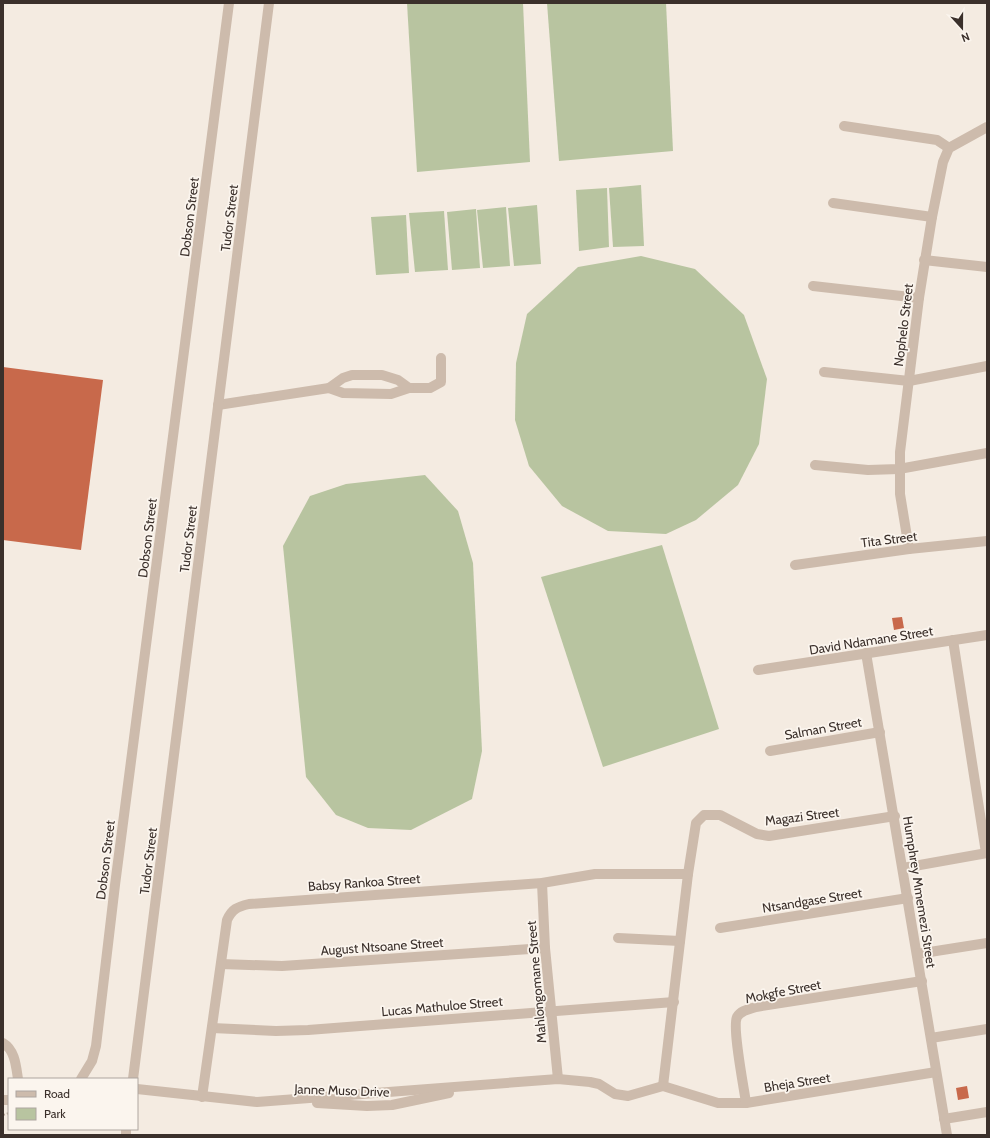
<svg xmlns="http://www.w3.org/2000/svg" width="990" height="1138" font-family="Cabin,sans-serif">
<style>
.green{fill:#b8c4a0}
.building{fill:#c8694b}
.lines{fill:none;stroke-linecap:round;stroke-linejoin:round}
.path{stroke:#b9a596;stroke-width:2;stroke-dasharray:2 2;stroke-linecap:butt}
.minor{stroke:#cdbbac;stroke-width:10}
.labels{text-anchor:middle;stroke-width:3.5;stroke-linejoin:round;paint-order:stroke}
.street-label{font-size:13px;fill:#3b302b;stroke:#fbf5ee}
</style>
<rect width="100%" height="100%" fill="#f4ebe1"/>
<g class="green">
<polygon points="407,3 523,3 530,162 417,172"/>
<polygon points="547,3 666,3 673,151 559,161"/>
<polygon points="641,185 644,246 613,247 609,188"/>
<polygon points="607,188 609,247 579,251 576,190"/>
<polygon points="537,205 541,264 514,266 508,208"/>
<polygon points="506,207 510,266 483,268 477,210"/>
<polygon points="476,209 480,268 452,270 447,212"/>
<polygon points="444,211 448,270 415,272 409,213"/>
<polygon points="406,215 409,273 376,275 371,217"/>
<polygon points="641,256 695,269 744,315 767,379 759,444 738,485 696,520 666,534 608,531 562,506 529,466 515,420 516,363 527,314 578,267"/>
<polygon points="425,475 458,511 473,563 482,751 472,799 411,830 368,828 336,815 306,777 283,546 310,496 346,484"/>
<polygon points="662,545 719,729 603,767 541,577"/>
</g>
<g class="building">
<polygon points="3,367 103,380 81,550 3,540"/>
<polygon points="902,617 904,628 894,630 892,618"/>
<polygon points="967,1086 969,1098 958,1100 956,1088"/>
</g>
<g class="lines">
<polyline class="path" points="3,1115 9,1113"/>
<g class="minor">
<polyline points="844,126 937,140 949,148"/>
<polyline points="833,203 932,217"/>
<polyline points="924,260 987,267"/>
<polyline points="813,286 919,298"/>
<polyline points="824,372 909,381 987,366"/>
<polyline points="329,388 343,393 391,394 409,388 430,388 441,382 441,358"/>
<polyline points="218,405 329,388 343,378 352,375 382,375 398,380 409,388"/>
<polyline points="815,465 868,470 899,469 987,453"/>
<polyline points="909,549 900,494 900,452 919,298 932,217 943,162 949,148 987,127"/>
<polyline points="795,565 909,549 987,541"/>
<polyline points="953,640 986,853"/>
<polyline points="866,653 947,1135"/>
<polyline points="758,670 987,635"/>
<polyline points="770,751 880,732"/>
<polyline points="903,868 987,853"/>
<polyline points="542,883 545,948 558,1079"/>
<polyline points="720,928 908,898"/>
<polyline points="618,938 680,941"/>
<polyline points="917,954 987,943"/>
<polyline points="221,964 282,966 312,964 545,948"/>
<polyline points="212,1028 276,1031 308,1030 674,1002"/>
<polyline points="931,1038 987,1029"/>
<path d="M3 1043C15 1050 16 1066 18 1079"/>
<polyline points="81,1079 92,1061 96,1046 115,885 229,3"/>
<polyline points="133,1079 269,3"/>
<polyline points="663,1086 688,874 696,823 704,815 720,815 757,834 769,836 895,816"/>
<polyline points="663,1086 718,1103 746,1103 936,1072"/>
<polyline points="137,1089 257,1102 558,1079 590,1082 599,1084 615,1094 628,1096 663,1086"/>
<path d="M202 1097 227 920C232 909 237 907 249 904L542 883 595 874H688"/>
<polyline points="3,1100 9,1100"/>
<polyline points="317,1103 367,1106 392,1105 449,1093"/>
<path d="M746 1103C744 1088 732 1027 737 1017 741 1010 750 1009 756 1007L922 981"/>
<polyline points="944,1119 987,1112"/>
<polyline points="126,1135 126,1129"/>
</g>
</g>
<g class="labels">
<g class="street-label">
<text transform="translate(189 217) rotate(-83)" y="5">Dobson Street</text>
<text transform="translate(229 218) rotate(-83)" y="5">Tudor Street</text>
<text transform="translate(903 325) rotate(-83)" y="5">Nophelo Street</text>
<text transform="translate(147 538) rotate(-83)" y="5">Dobson Street</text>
<text transform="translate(188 539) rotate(-83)" y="5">Tudor Street</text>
<text transform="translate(889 539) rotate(-7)" y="5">Tita Street</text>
<text transform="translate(871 640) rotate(-9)" y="5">David Ndamane Street</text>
<text transform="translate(823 728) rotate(-10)" y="5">Salman Street</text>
<text transform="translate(802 816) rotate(-7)" y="5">Magazi Street</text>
<text transform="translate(105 860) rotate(-83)" y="5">Dobson Street</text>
<text transform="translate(148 861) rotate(-83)" y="5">Tudor Street</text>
<text transform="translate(364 882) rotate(-4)" y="5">Babsy Rankoa Street</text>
<text transform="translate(920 892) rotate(81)" y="5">Humphrey Mmemezi Street</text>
<text transform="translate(812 900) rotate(-9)" y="5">Ntsandgase Street</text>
<text transform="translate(382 946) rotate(-4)" y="5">August Ntsoane Street</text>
<text transform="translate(536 982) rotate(-95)" y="5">Mahlongomane Street</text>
<text transform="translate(783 991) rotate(-11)" y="5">Mokgfe Street</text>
<text transform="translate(442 1006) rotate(-5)" y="5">Lucas Mathuloe Street</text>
<text transform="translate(797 1082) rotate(-9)" y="5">Bheja Street</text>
<text transform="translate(342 1090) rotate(2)" y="5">Janne Muso Drive</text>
</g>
</g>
<rect width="990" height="1138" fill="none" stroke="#3b302b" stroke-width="8"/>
<rect x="8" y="1078" width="130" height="52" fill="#fbf5ee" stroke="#aea6a0"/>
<rect x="16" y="1091" width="20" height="6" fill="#cdbbac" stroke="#aea6a0"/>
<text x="44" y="1098" font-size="12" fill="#3b302b">Road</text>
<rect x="16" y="1108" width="20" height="12" fill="#b8c4a0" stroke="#aea6a0"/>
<text x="44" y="1118" font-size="12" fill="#3b302b">Park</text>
<g transform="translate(962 28) rotate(159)" stroke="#fbf5ee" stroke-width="3" paint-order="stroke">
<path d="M0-3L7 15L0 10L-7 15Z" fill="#3b302b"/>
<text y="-6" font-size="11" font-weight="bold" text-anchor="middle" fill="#3b302b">N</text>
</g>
</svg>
